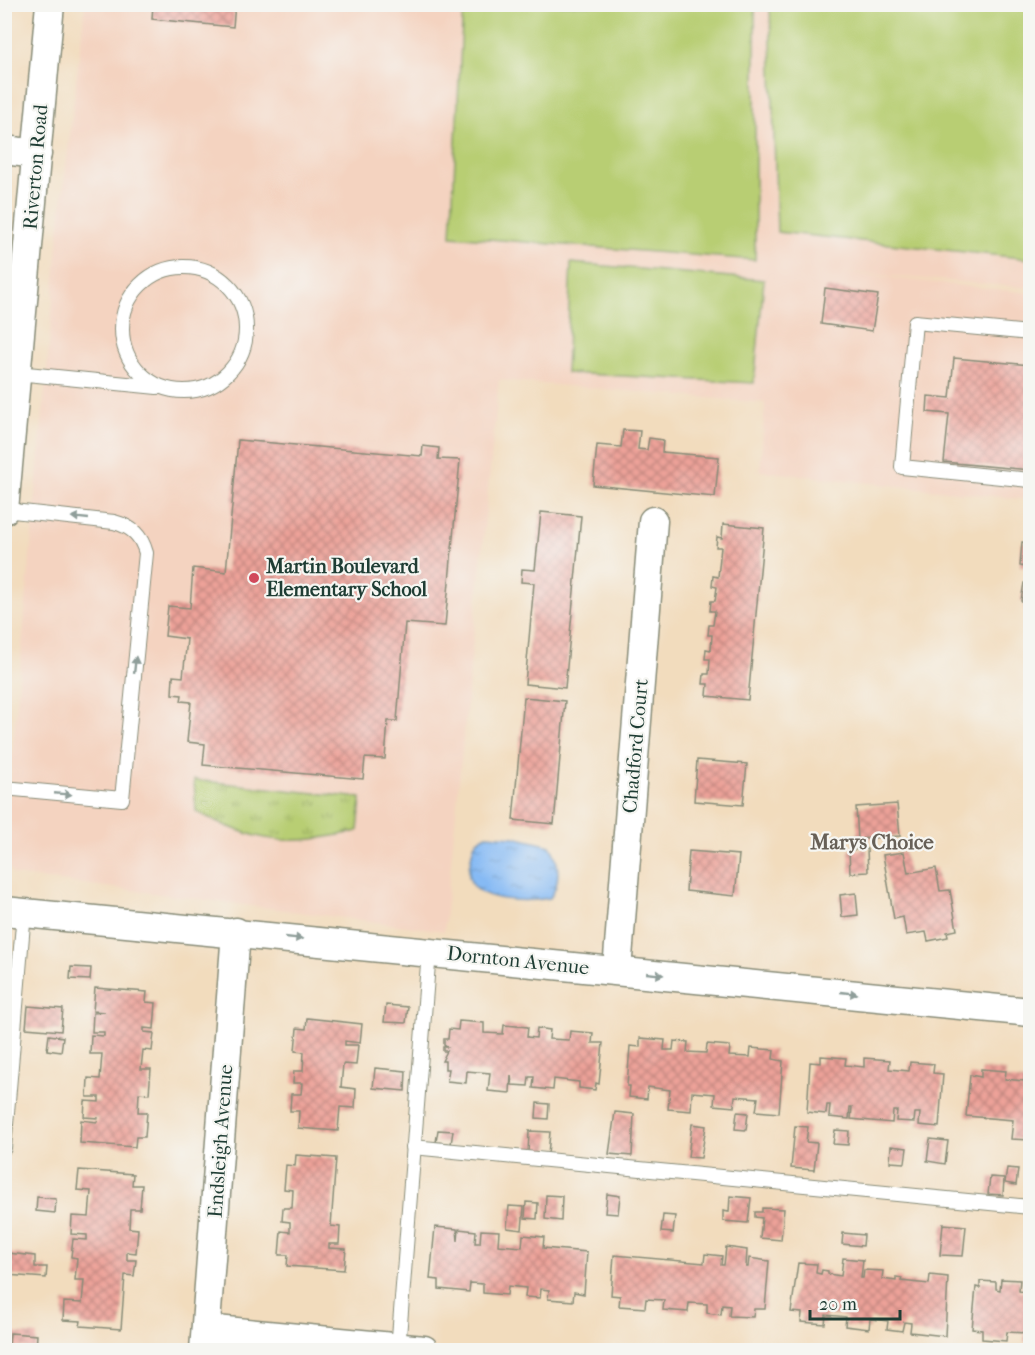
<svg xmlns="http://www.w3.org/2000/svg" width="1035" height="1355" font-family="'IM FELL French Canon',serif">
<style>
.built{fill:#f4d3c0}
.grass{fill:#b8ce73;stroke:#6c8654;stroke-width:1.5}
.park{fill:url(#park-tufts);stroke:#6c8654;stroke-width:1.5}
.water{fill:url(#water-ripples);stroke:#527c94;stroke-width:1.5}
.building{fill:url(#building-cross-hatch)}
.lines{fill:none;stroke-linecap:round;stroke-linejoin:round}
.service-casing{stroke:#888c78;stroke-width:16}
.minor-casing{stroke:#888c78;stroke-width:31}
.service{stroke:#fff;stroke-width:14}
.minor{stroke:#fff;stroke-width:28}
.oneway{fill:#8f9e9a}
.poi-dot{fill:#d1495b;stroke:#f6f6f2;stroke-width:2}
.labels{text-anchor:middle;stroke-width:4.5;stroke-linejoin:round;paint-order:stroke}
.street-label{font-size:20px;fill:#1f3d34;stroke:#f6f6f2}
.poi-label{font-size:20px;font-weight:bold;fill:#1f3d34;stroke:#f6f6f2;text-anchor:start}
.neighbourhood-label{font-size:21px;font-weight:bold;fill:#676057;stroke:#f6f6f2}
</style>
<defs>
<pattern id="park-tufts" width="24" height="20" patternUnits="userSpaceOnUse" patternTransform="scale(1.5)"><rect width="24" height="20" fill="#b8ce73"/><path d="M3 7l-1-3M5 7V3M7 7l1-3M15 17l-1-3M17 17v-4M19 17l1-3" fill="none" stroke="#95a85f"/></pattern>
<pattern id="water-ripples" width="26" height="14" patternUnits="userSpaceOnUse" patternTransform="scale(1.5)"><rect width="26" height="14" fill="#86baf4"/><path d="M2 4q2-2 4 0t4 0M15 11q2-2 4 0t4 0" fill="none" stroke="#6d98c6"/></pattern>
<pattern id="building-cross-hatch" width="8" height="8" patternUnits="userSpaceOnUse" patternTransform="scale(1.5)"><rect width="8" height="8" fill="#eda299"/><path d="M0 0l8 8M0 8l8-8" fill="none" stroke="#bf857e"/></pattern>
</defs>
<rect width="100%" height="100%" fill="#f6f6f2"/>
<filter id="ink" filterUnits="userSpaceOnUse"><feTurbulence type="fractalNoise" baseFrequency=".0167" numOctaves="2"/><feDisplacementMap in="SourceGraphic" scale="12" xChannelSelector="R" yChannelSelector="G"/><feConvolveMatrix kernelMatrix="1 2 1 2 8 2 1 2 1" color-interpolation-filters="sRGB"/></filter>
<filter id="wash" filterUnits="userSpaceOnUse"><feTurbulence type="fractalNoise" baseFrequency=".008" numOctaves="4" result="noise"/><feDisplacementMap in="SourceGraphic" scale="24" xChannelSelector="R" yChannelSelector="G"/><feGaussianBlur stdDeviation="1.35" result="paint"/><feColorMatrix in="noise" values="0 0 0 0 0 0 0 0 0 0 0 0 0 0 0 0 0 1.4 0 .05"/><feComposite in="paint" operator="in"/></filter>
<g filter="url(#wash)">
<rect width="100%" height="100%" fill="#f2dcbd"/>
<polygon class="built" points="85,5 1030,5 1030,288 829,271 1030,293 1030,500 760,471 765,403 499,380 444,931 14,875 5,862 5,837 61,210"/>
<g class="grass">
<polygon points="463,5 755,5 755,260 451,236"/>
<polygon points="770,5 1030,5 1030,259 777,232"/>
<polygon points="571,263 764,280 754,383 566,373"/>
</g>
<path class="park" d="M194 780 361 798 358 831C290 846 258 845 196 811Z"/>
<path class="water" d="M487 835 514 837 550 846C560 862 561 883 550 898 529 902 482 903 471 882 467 875 469 866 471 859 473 845 474 841 487 835Z"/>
<g id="blocks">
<g class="building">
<polygon points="153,4 235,4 233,27 152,19"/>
<polygon points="825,288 878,295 872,331 821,324"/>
<polygon points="954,358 1030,365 1030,470 944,462 949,414 927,412 928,396 950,398"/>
<polygon points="623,430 640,431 638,449 647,450 649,438 663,440 662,452 719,457 715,497 593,485 597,445 621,447"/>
<polygon points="238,440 422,456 423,446 439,448 438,459 460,460 445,626 405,623 397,721 388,721 385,759 365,758 363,779 203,765 205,744 187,742 191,702 181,701 182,695 172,694 173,676 183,677 187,639 165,636 168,606 190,608 193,568 226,572"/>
<polygon points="541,512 581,516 565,688 525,684 534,583 521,582 522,569 535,570"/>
<polygon points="723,524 764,528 748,700 707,696 708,684 703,684 704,674 709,674 710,659 705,659 706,649 711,650 712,635 708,635 709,625 713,625 715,611 710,611 711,601 715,601 717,587 712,586 713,576 718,577 721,547 716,547 717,537 722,538"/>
<polygon points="1022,542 1030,543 1030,568 1020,566"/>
<polygon points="1024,583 1030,584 1030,612 1024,611 1025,602 1021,601"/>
<polygon points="524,697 565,701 554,824 513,820"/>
<polygon points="697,760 747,764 743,805 694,801"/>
<polygon points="897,804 900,836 858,839 856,807"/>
<polygon points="867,849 868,872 850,873 849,850"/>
<polygon points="689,851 739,855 735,896 686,891"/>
<polygon points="904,852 908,873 936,868 940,891 950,890 957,930 947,932 948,937 928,941 926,932 906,935 903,917 894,919 883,855"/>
<polygon points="856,893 858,915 842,917 840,895"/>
<polygon points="71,967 91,968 90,980 70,979"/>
<polygon points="95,988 147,992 146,1002 156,1003 154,1029 144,1028 144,1032 154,1033 152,1051 143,1050 141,1069 151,1069 149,1094 139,1093 138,1112 147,1112 145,1137 136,1137 135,1147 80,1143 81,1120 97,1122 98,1118 84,1117 85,1101 99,1102 99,1097 87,1097 88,1078 100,1079 102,1054 90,1054 91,1035 104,1036 104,1032 92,1032 93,1013 105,1012 93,1011"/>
<polygon points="386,1005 408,1007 406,1023 384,1022"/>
<polygon points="28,1006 63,1009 61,1031 26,1028"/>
<polygon points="307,1018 362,1024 360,1043 345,1041 345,1045 358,1045 356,1065 343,1064 341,1087 356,1089 355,1108 340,1107 338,1131 298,1128 299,1111 290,1111 291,1094 301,1094 302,1083 293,1083 294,1071 303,1071 304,1052 295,1051 297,1028 306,1029"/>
<polygon points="459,1021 484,1023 484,1033 503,1034 504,1025 528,1027 527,1037 536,1038 537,1028 550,1030 549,1039 569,1040 570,1031 593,1033 592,1043 603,1043 599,1084 596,1083 595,1090 579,1088 579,1082 554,1079 553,1090 533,1088 534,1077 529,1077 528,1086 512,1085 511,1075 510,1093 488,1091 490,1073 467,1071 466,1083 447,1081 449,1069 445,1069 445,1061 442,1061 447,1051 443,1051 443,1047 447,1047 444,1045 444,1039 448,1039 449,1029 458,1030"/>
<polygon points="49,1035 63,1037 61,1052 47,1050"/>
<polygon points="640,1038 665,1040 664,1050 673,1050 674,1041 688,1042 687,1052 706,1053 707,1044 730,1046 729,1056 750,1057 751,1048 774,1050 773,1059 783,1061 779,1113 756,1111 758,1098 735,1096 734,1107 714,1105 715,1094 692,1092 691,1111 668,1109 670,1090 648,1087 647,1099 629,1097 630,1086 627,1086 630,1046 640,1047"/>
<polygon points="821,1056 846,1058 845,1065 864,1067 864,1058 890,1060 889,1069 909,1071 910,1062 934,1064 933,1073 943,1074 939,1127 919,1125 920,1113 915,1113 914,1122 896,1121 897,1111 893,1111 892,1123 851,1119 852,1107 850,1107 849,1119 829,1117 830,1105 827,1105 826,1114 807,1112 810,1062 821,1063"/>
<polygon points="375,1068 406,1071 405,1091 373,1088"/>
<polygon points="981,1069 1006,1071 1005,1079 1024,1081 1025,1072 1030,1073 1030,1140 1011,1139 1013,1120 966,1116 970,1075 981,1077"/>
<polygon points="537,1103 549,1104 548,1119 536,1118"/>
<polygon points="615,1112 634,1114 632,1156 609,1154"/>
<polygon points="737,1112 748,1113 746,1130 735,1129"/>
<polygon points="692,1124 706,1126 701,1158 688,1157"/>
<polygon points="795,1126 808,1127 806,1142 817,1143 814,1170 791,1168"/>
<polygon points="438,1130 453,1131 451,1144 436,1142"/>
<polygon points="835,1130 849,1131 848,1145 833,1144"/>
<polygon points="529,1131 550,1132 548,1155 528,1154"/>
<polygon points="930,1139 948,1141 945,1164 927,1161"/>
<polygon points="891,1146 907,1148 905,1163 890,1162"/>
<polygon points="296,1155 336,1158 331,1226 340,1227 339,1244 329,1244 329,1248 346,1249 344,1270 287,1266 288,1255 279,1255 281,1231 290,1232 290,1222 282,1221 283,1208 292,1208 293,1190 284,1189 286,1165 295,1166"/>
<polygon points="1007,1168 1018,1169 1016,1185 1005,1183"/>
<polygon points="79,1170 133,1174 132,1185 142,1185 140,1209 130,1209 129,1228 138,1229 136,1253 127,1252 127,1260 136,1260 134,1276 125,1275 121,1329 80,1326 81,1321 63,1320 64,1302 82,1303 84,1280 75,1280 77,1258 71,1257 73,1239 87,1240 87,1235 71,1234 72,1216 89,1217 91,1191 77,1190"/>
<polygon points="990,1177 1004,1178 1003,1195 988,1194"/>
<polygon points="607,1194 620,1196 618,1214 605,1213"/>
<polygon points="546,1195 562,1196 561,1221 545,1219"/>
<polygon points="730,1196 751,1198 748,1223 723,1221 723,1211 729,1212"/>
<polygon points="37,1197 56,1199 55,1213 36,1211"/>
<polygon points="526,1202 538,1203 537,1219 525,1218"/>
<polygon points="509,1206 524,1207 522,1230 507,1228"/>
<polygon points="762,1208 784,1209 781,1240 760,1238 762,1218 755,1217 755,1212 762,1212"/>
<polygon points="663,1215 675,1216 673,1233 661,1232"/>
<polygon points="943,1224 966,1226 963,1256 940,1255"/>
<polygon points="435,1227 457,1229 458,1241 459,1229 476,1231 475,1243 480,1243 481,1230 499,1231 498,1245 522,1247 523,1235 544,1237 543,1248 587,1252 584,1294 574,1292 573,1301 548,1299 549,1290 541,1289 540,1298 525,1297 526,1288 508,1286 507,1295 483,1293 483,1284 470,1283 469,1292 439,1289 439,1280 430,1279"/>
<polygon points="843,1233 864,1235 863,1246 842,1244"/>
<polygon points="726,1247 747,1250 746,1267 748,1267 749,1258 769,1261 765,1309 754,1309 753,1317 729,1316 730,1306 722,1305 721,1315 707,1313 707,1304 689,1303 688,1312 663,1310 664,1300 646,1299 645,1308 619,1306 620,1296 611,1295 614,1255 704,1263 705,1254 722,1256 721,1265 724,1265"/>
<polygon points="8,1253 35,1256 35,1267 47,1267 46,1278 7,1275"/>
<polygon points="843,1258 863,1260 861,1278 863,1278 864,1270 883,1271 882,1279 896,1281 896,1277 902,1278 901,1281 929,1284 930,1275 948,1277 945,1336 910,1332 911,1323 904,1322 902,1331 887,1329 888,1321 870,1319 869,1329 845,1326 846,1317 826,1315 825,1324 801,1322 802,1313 791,1312 798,1263 817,1264 816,1273 821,1274 822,1270 828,1271 828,1274 841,1276"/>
<polygon points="1001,1279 1020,1280 1019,1291 1023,1292 1023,1284 1030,1284 1030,1342 1024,1342 1025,1333 1007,1332 1006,1341 982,1339 982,1330 972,1329 976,1287 980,1288 980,1281 996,1282 996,1289 1000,1290"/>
<polygon points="10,1333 37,1335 36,1349 9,1347"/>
</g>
</g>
</g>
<g filter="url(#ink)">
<use href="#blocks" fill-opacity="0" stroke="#888c78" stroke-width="1.5"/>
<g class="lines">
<defs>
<g id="service">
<circle cx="184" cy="329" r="62"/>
<polyline points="1030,333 915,322 902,467 1030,480"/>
<polyline points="17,373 157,387"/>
<path d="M4 510 114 522C132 527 141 535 146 553L122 799 4 788"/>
<polyline points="413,1147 1030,1207"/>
<polyline points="4,1148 24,912"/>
<polyline points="398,1350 429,951"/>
</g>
<g id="minor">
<polyline points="4,150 37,154"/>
<polyline points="4,510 50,4"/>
<polyline points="4,911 1030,1012"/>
<polyline points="617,970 653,521"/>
<polyline points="206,1329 424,1350"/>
<polyline points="204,1350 236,932"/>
</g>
</defs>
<use href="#service" class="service-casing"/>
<use href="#minor" class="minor-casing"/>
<use href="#service" class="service"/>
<use href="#minor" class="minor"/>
</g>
<defs><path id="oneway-solid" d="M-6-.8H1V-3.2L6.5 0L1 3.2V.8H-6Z" transform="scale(1.5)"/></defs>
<g class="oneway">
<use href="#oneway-solid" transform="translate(80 518) rotate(-174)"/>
<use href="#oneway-solid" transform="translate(135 665) rotate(-84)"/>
<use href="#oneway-solid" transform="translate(63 794) rotate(5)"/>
<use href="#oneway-solid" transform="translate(294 938) rotate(6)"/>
<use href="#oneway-solid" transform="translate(655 974) rotate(6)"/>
<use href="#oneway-solid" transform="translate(849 993) rotate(6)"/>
</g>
</g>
<circle class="poi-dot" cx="254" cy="578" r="6"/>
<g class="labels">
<g class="street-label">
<text transform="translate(35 167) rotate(-85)" y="7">Riverton Road</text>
<text transform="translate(635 746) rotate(-85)" y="7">Chadford Court</text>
<text transform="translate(518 960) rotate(6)" y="7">Dornton Avenue</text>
<text transform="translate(220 1141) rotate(-86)" y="7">Endsleigh Avenue</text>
</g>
<g class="poi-label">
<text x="266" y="573">Martin Boulevard<tspan x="266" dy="23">Elementary School</tspan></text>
</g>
<g class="neighbourhood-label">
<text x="872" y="849">Marys Choice</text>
</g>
</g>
<rect width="1035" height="1355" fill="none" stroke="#f6f6f2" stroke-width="24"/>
<path d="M810 1310v9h90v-9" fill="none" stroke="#1f3d34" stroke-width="3"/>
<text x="819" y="1310" font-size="18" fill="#1f3d34" stroke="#f6f6f2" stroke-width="4.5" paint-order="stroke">20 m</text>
</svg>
